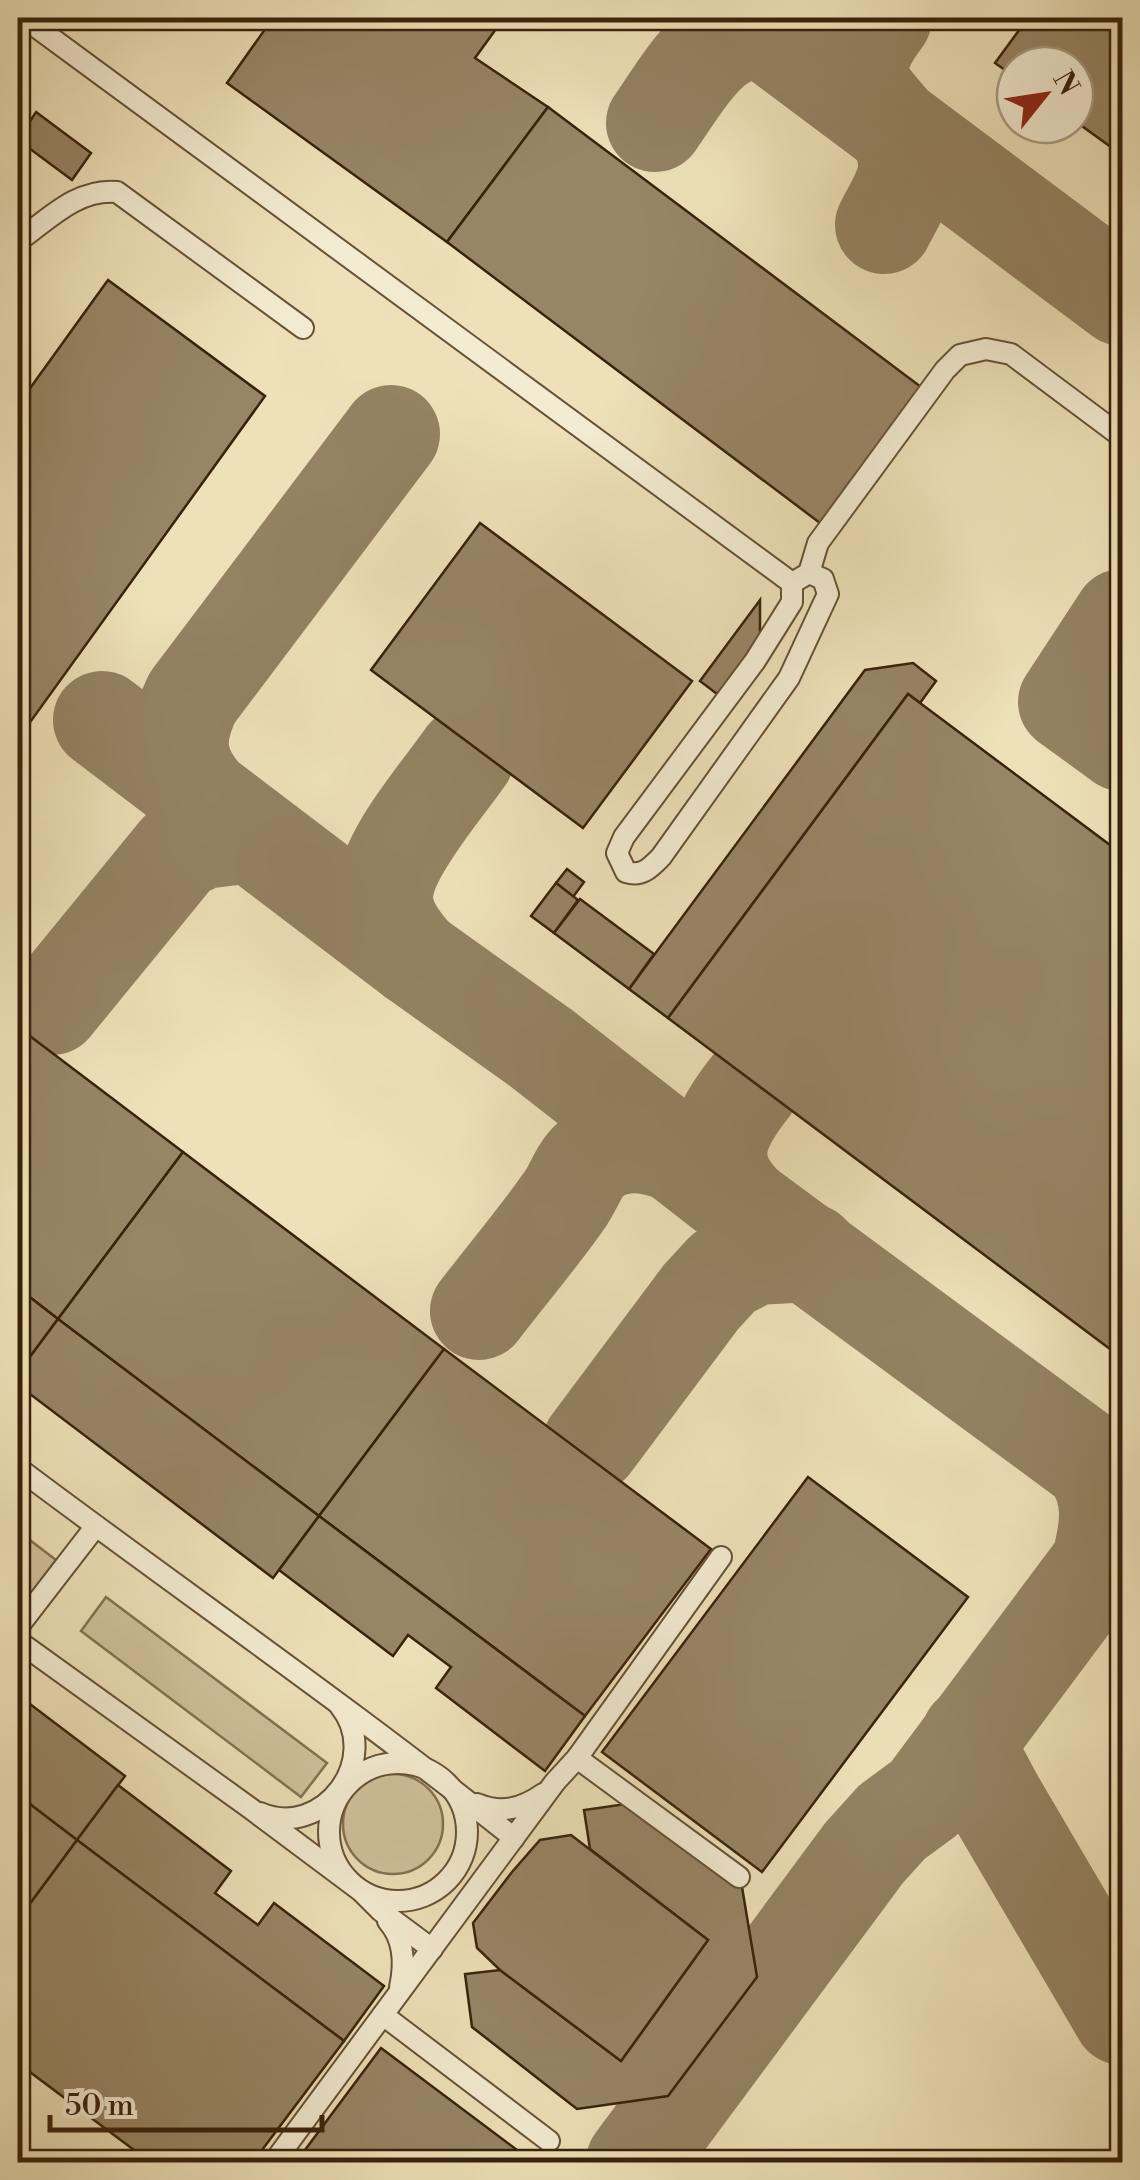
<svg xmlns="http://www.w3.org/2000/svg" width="1140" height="2180" font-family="'Libre Bodoni',serif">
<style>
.green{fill:#cfc19b;stroke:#847252;stroke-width:2.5}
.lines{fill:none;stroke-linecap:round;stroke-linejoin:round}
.taxiway{stroke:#948262;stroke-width:98}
.building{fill:#978565;stroke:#39220a;stroke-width:2.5}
.service-casing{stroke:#665236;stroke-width:24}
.service{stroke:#f4ecd2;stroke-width:20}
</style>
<rect width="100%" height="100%" fill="#eee1b9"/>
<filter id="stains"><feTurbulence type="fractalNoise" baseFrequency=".002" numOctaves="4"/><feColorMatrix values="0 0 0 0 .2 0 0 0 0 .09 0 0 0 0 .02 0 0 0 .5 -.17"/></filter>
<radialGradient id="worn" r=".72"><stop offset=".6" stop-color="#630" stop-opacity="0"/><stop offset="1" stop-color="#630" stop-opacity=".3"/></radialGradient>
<g class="green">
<polygon points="18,1531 56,1560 32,1592 18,1582"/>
<polygon points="106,1597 327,1763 301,1797 81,1631"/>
<circle cx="393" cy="1824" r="50"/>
</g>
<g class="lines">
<g class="taxiway">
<polyline points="749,18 1122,297"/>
<path d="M883 18C818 102 910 103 907 168 906 188 893 207 884 225"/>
<path d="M655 123C681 87 713 21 767 33 786 37 797 53 818 54"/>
<polyline points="1122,618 1067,702 1122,742"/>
<polyline points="102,720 415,958 541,1048 745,1207 1122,1485"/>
<path d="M208 802C176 767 172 741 192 698L391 434"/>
<path d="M415 958C400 941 384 921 384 897 385 854 442 791 466 756"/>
<polyline points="52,1006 178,852 202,840 251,834"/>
<path d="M745 1207C701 1163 717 1129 751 1086"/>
<path d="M479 1311C508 1273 539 1237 566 1198 574 1186 580 1168 591 1159 618 1137 652 1143 680 1155"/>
<polyline points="591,1444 701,1297 724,1272 755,1256 810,1253"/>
<polyline points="970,1736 977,1766 994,1798 1122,2016"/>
<path d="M635 2162 864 1853 892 1822 926 1797 1100 1564C1110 1525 1114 1497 1092 1462"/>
</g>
</g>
<g class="building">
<polygon points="273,18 504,18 475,58 548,107 447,242 227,83"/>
<polygon points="1028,18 1122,18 1122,155 1075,121 1075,65 1015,65 1015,77 995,63"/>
<polygon points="548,107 921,387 820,523 447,242"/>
<polygon points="36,112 91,153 72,180 18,140"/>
<polygon points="108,280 265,396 18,739 18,405"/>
<polygon points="480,523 692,681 583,828 371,670"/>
<polygon points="760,600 760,639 721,697 700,681"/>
<polygon points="913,663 936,681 920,703 908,694 668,1018 629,989 865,670"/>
<polygon points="908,694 1122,854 1122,1358 668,1018"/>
<polygon points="567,869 584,882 573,897 556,883"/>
<polygon points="556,883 578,900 554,933 531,916"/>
<polygon points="580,899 654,954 629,989 554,933"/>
<polygon points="18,1027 183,1152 58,1319 18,1288"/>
<polygon points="183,1152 444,1349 319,1516 58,1319"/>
<polygon points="18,1288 58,1319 18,1373"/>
<polygon points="58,1319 319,1516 273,1578 18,1385 18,1373"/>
<polygon points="444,1349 711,1549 585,1716 319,1516"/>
<polygon points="808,1477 968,1597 762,1872 602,1752"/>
<polygon points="319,1516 585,1716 545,1771 436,1688 451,1667 408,1635 393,1656 279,1570"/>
<polygon points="18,1695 125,1776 77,1840 18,1795"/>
<polygon points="118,1785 231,1871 215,1893 258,1925 274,1903 384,1986 344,2041 77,1840"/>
<polygon points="18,1795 77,1840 18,1920"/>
<polygon points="633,1803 742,1887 757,1977 668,2096 577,2109 472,2027 465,1974 500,1970 621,2061 708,1940 590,1849 584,1810"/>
<polygon points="571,1835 708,1940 621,2061 500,1970 477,1948 473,1923 512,1872 540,1840"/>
<polygon points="77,1840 344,2041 253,2162 150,2162 18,2063 18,1920"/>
<polygon points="381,2048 533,2162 296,2162"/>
</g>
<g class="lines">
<defs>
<g id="service">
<polyline points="24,18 792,583"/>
<path d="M18 241C48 220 77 188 117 192L303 328"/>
<path d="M809 573 823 579 828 594 789 678 661 857C650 868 642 877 626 872L617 853 624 837 755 661 792 602V583Z"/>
<polyline points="809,573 818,543 945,370 960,355 986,349 1011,354 1122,437"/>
<path d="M18 1468C183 1592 353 1709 514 1838"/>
<polyline points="18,1627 96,1526"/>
<polyline points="18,1641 250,1808 361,1891 381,1911 432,1949"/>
<polyline points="577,1758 739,1877"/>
<circle cx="398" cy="1832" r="69"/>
<path d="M477 1804C501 1814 522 1809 543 1794"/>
<path d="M260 1813C323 1840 383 1759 340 1706"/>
<path d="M388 1921C405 1940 405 1964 400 1987"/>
<polyline points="383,2015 549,2141"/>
<polyline points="274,2162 555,1782 577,1758 721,1557"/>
</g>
</defs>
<use href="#service" class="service-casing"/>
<use href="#service" class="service"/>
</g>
<rect width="1140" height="2180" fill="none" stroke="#eee1b9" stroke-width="60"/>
<rect x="20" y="20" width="1100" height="2140" fill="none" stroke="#39220a" stroke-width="5"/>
<rect x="30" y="30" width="1080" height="2120" fill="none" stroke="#39220a" stroke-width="2.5"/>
<g transform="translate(1045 95) rotate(60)"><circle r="48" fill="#f4ecd2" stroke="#a99b82" stroke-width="2.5"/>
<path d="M0-8L18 38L0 25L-18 38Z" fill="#8f2418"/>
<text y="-15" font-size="28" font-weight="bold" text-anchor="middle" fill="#39220a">N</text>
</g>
<path d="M50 2115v15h272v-15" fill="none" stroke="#39220a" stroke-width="5"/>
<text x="65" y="2115" font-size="30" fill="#39220a" stroke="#f4ecd2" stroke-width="8" paint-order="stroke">50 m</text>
<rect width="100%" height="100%" filter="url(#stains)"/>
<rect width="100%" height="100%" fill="url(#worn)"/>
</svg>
